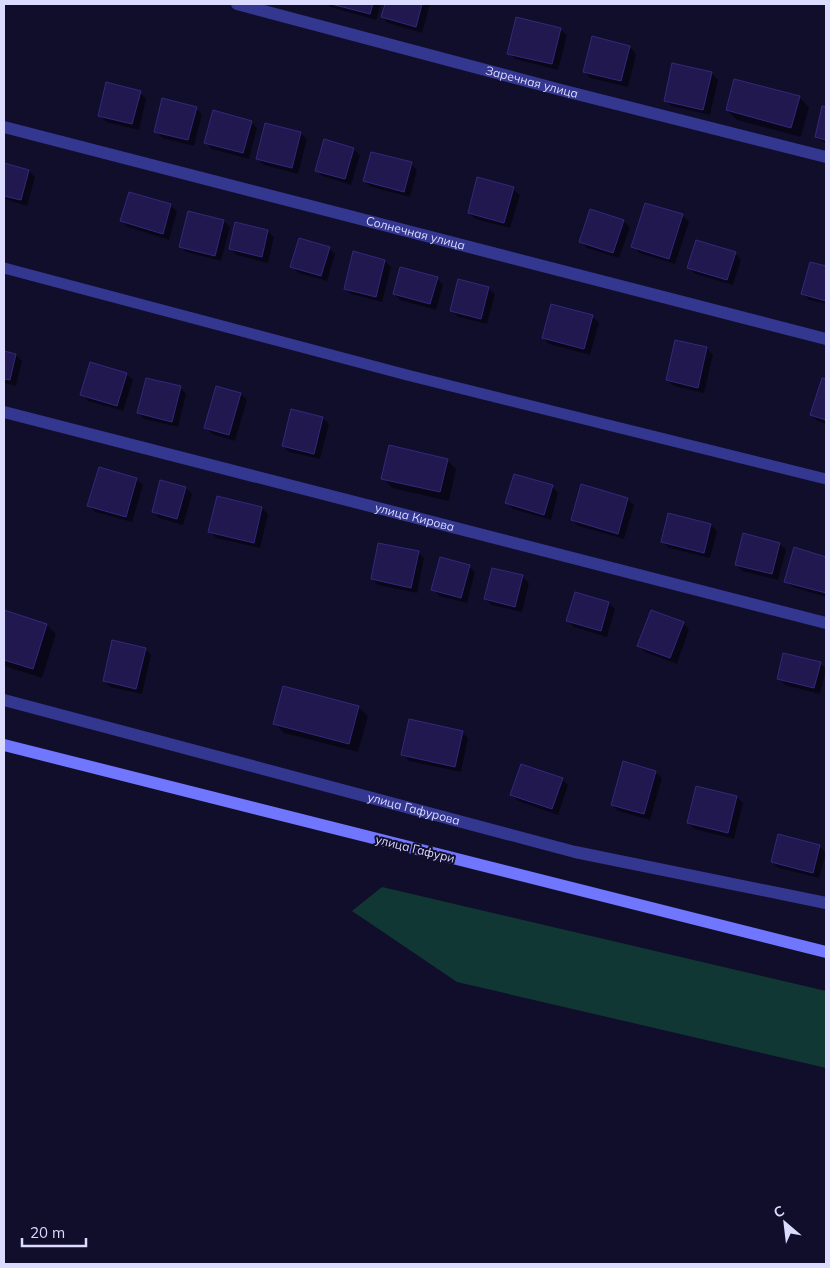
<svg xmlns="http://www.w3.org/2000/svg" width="830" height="1268" font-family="Mulish,sans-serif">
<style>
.green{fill:#103733}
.shadow{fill:#0007}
.building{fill:#20184f;stroke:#33287e}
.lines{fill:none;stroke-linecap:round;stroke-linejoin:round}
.service{stroke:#343790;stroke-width:11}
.minor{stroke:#343790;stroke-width:12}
.secondary{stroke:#7176ff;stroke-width:12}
.labels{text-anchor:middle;stroke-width:4;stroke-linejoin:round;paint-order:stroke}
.street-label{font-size:12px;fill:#dbdaff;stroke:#110e2c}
</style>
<rect width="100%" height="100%" fill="#110e2c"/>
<polygon class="green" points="382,887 826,991 826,1068 457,982 352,911"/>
<g class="shadow">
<polygon points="327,4 381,4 376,20 330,7"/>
<polygon points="386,4 430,4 422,33 388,23 382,17"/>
<polygon points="560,29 567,35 558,70 515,59 509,53"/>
<polygon points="593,38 630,47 636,54 628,87 590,78 584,71"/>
<polygon points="712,73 718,80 710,115 671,106 665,100"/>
<polygon points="140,92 146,99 139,130 106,122 99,115"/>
<polygon points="799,97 809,107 801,137 737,120 727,110"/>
<polygon points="196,108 202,114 194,146 162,138 155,131"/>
<polygon points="823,108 826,109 826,144 816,137"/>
<polygon points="251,122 257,128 249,159 212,149 205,142"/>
<polygon points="300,133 307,139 298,174 264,165 257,159"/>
<polygon points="354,149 360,155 351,185 322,176 316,170"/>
<polygon points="411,164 417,170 410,197 371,187 364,181"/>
<polygon points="4,165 29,171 35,177 27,206 4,199"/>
<polygon points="513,189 520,195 510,228 475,219 469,213"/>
<polygon points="171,205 177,212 169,240 128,227 121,221"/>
<polygon points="682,215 689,222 675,264 639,253 633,246"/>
<polygon points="224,221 230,227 221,261 186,252 180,246"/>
<polygon points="623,221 630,227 619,258 587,248 580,241"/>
<polygon points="267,231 274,237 268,263 237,255 230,249"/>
<polygon points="329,248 335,254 327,281 298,273 292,266"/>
<polygon points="735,253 741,260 733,285 695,274 689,268"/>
<polygon points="385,261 391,267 382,302 351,294 345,288"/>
<polygon points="811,264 826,268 826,304 809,300 802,293"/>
<polygon points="437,278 443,285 436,310 400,300 394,294"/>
<polygon points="488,288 495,294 487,324 458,317 451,310"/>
<polygon points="592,316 599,323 590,355 549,344 543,338"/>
<polygon points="676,341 707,348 713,355 704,393 674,386 667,380"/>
<polygon points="4,352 16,355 22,361 16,386 4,383"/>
<polygon points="126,374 133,380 123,411 88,401 81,394"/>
<polygon points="823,379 826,380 826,424 818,421 811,415"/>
<polygon points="180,387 186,394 178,427 144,419 138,413"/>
<polygon points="241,394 247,400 235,441 212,434 206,428"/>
<polygon points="323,418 329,424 320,459 289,452 283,446"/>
<polygon points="447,460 456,469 449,501 392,488 383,478"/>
<polygon points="136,479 143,485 132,522 95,512 89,506"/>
<polygon points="552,486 558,493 551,520 513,509 507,503"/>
<polygon points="186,488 192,494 183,525 159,518 153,512"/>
<polygon points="627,499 634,505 624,539 578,526 572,520"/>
<polygon points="262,508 268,514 260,548 216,538 210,532"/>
<polygon points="711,525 717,531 710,558 669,548 662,542"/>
<polygon points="780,544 786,550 778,580 742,571 736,565"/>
<polygon points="795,549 826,558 826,597 792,587 786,581"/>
<polygon points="418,552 424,558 417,593 378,585 372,579"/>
<polygon points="469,566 475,572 467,603 439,596 433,589"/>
<polygon points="522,576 529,583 522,612 492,605 485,599"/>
<polygon points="609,603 615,609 607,637 574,627 567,621"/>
<polygon points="4,611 47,625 56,634 42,678 4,666"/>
<polygon points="683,623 689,629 677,664 645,652 639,646"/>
<polygon points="145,649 151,655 142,694 110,687 104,680"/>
<polygon points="820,663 826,669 820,694 785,685 778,678"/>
<polygon points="358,707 368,716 358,752 284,733 275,724"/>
<polygon points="462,732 468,738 461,772 409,761 403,755"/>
<polygon points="655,772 662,778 650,820 618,811 612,805"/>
<polygon points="562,779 568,785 558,815 518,801 512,795"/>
<polygon points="737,797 743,803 734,839 694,829 688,823"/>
<polygon points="779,836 820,846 826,853 819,878 778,868 772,862"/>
</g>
<g class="building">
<polygon points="331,4 373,4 370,14"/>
<polygon points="385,4 422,4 416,27 381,17"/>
<polygon points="516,17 561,28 552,64 507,54"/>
<polygon points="592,36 630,46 621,81 583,72"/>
<polygon points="672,63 712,72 703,110 664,101"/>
<polygon points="734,79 800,96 791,128 726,110"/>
<polygon points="106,82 141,91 132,124 98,116"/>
<polygon points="162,98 197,107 188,140 154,132"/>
<polygon points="822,106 826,107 826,140 815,137"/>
<polygon points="213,110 252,121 243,153 204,143"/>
<polygon points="265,123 301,132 292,168 256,159"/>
<polygon points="324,139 354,148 345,179 315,171"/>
<polygon points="371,152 412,162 404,192 363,181"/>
<polygon points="4,163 29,170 21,200 4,196"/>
<polygon points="477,177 514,187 504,223 468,213"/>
<polygon points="129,192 171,204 163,234 120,221"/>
<polygon points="645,203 683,214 669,259 631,247"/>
<polygon points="590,209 624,220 613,253 579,242"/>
<polygon points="188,211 224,220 215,256 179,247"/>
<polygon points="235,222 268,230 262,257 229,249"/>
<polygon points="299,238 330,247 321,276 290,267"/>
<polygon points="696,240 736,252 727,280 687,268"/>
<polygon points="353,251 385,260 376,297 344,289"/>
<polygon points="810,262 826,266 826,301 801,294"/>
<polygon points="400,267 438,277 430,304 393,294"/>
<polygon points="458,279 489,287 481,319 450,311"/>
<polygon points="551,304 593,315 584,349 542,338"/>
<polygon points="675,340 707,347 698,388 666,380"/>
<polygon points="4,351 16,354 10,380 4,379"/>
<polygon points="90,362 127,373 117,406 80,395"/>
<polygon points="146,378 181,386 172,422 137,413"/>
<polygon points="822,378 826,379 826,420 810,415"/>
<polygon points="216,386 241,393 229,435 204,428"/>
<polygon points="291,409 323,417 314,454 282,446"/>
<polygon points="389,445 448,459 440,492 381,479"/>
<polygon points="99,467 137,478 126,517 87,506"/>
<polygon points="514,474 553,485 544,515 505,503"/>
<polygon points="160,480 186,487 177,519 152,512"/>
<polygon points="581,484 628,498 618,534 571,520"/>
<polygon points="217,496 262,507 254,543 208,532"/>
<polygon points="668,513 711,524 704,553 661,542"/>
<polygon points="743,533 780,543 772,574 735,565"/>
<polygon points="378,543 419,551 411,588 371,579"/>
<polygon points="794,547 826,557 826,593 784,582"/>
<polygon points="440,557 470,565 461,598 431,590"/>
<polygon points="492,568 523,575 515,607 484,599"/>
<polygon points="575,592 609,602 601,631 566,621"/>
<polygon points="4,610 47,624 33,669 4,660"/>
<polygon points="651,610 684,622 670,658 637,646"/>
<polygon points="112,640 146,648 136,689 103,681"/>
<polygon points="783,653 821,662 814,688 777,679"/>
<polygon points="283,686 359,706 349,744 273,724"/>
<polygon points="409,719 463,731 455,767 401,755"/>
<polygon points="623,761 656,771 644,814 611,805"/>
<polygon points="521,764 563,778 552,809 510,795"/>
<polygon points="696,786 737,796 728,833 687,823"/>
<polygon points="778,834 820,845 813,873 771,862"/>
</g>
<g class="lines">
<polyline class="service" points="4,268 407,375 826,479"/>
<g class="minor">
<path id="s1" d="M237 4 561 90 826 157"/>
<path id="s2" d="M4 127 826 339"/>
<path id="s3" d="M4 412 826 623"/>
<path id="s4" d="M4 700 575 852 826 903"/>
</g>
<polyline class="secondary" points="4,745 826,952"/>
</g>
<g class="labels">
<g class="street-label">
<text dy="4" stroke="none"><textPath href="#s1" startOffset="305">Заречная улица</textPath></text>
<text dy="4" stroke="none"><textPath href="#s2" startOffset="425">Солнечная улица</textPath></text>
<text dy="4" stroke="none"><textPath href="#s3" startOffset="424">улица Кирова</textPath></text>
<text dy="4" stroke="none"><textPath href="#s4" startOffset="424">улица Гафурова</textPath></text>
<text transform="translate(415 849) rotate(14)" y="4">улица Гафури</text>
</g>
</g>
<rect width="830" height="1268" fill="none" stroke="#dbdaff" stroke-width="10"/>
<g transform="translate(785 1223) rotate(332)" stroke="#110e2c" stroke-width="4" paint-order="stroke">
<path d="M0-4L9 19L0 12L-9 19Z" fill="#dbdaff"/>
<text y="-8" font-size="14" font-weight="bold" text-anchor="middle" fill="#dbdaff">С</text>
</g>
<path d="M22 1238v8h64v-8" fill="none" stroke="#dbdaff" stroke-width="2.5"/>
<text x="30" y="1238" font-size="15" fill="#dbdaff" stroke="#110e2c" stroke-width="4" paint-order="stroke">20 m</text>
</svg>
